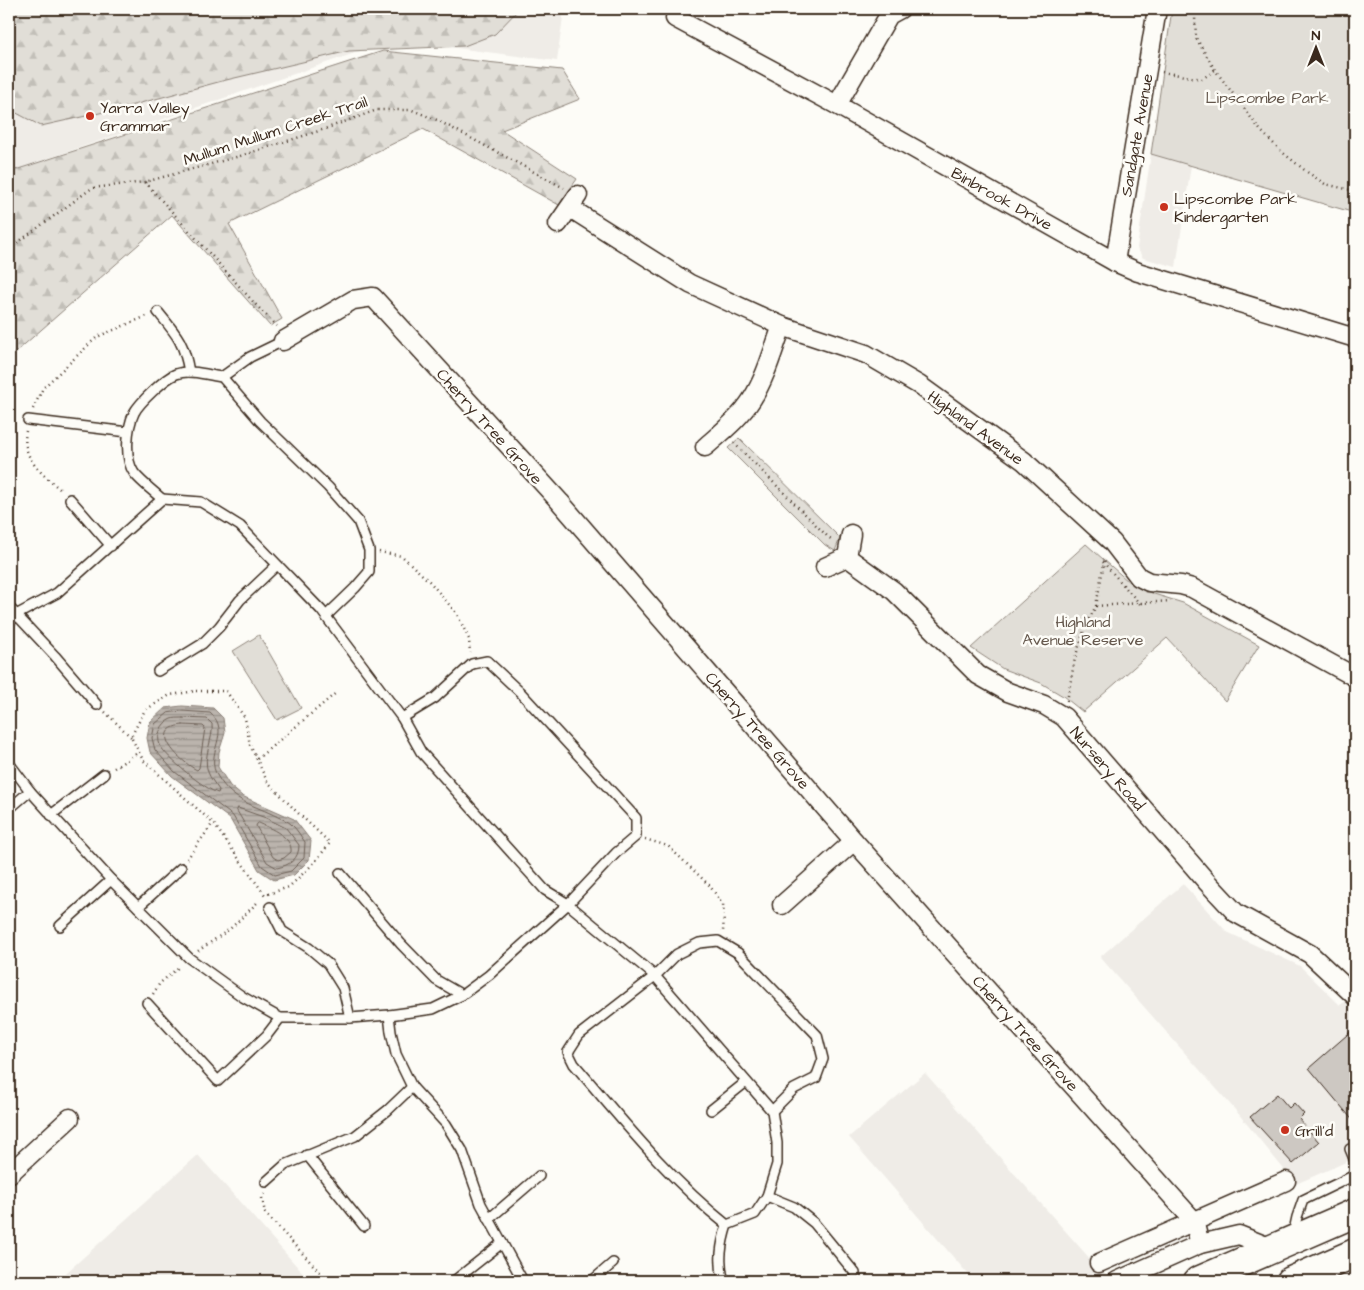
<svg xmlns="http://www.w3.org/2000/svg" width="1364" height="1290" font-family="'Architects Daughter',sans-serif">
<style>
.built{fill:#efece7}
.forest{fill:url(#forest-firs);stroke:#8e847a}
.park{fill:#e1ded7;stroke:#8e847a}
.water{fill:url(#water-rules);stroke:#887d74}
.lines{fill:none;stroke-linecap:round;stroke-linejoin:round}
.shore{stroke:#6e6157;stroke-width:1}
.building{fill:#cdc8c2;stroke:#3b2a1e}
.lane-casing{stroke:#3b2a1e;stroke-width:12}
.street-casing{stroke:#3b2a1e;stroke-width:21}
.highway-casing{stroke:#3b2a1e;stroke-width:31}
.path{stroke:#3b2a1e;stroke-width:2.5;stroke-dasharray:1 4;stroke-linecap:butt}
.lane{stroke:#fdfcf7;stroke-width:9}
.street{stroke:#fdfcf7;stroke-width:18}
.highway{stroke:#fdfcf7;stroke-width:28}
.poi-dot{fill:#c8321e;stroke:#fdfcf7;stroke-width:2}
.labels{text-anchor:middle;stroke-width:5;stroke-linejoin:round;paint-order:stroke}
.park-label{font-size:16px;fill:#64574c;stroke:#fdfcf7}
.poi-label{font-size:16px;fill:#3b2a1e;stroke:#fdfcf7;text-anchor:start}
.street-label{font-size:16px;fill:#3b2a1e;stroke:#fdfcf7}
</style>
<defs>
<pattern id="forest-firs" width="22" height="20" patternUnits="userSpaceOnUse" patternTransform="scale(1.25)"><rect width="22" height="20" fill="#e1ded7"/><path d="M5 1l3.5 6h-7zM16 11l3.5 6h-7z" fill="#c2bfb8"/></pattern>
<pattern id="water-rules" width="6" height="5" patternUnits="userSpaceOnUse" patternTransform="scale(1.25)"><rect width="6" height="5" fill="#bbb4ad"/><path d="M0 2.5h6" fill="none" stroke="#99938c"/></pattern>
</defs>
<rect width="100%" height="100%" fill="#fdfcf7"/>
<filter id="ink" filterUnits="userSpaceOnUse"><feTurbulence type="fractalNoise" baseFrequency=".02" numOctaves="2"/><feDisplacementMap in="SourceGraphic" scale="10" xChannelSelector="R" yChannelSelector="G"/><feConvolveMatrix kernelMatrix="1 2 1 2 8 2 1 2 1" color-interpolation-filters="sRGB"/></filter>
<g filter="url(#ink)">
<g class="built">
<polygon points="9,9 564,9 557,61 393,40 9,172"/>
<polygon points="1151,154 1191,165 1176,267 1143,258 1137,248"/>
<polygon points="1183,884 1227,932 1300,966 1340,1005 1355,995 1355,1158 1296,1184 1237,1112 1100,957"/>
<polygon points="925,1073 1100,1270 1076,1281 974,1281 849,1137"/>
<polygon points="198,1155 310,1281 57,1281"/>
</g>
<g class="forest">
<polygon points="9,9 519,9 495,34 464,46 349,51 222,81 122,108 41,126 9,109"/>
<polygon points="383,51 562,70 580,99 502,130 577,179 559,205 423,129 229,224 282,319 270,326 172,215 9,358 9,172"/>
</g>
<g class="park">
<polygon points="1172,9 1355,9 1355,213 1151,154"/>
<polygon points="739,438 840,538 835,551 825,545 728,448"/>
<polygon points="1086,544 1129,582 1154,594 1183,603 1259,645 1225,701 1167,638 1083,712 1063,696 1041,683 1003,669 971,648"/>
<polygon points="259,635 301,708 277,720 233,651"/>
</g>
<polygon class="water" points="182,706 213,708 223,718 225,733 219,752 218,767 230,786 242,796 294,819 311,841 309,860 294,875 274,880 259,870 230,819 172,776 150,752 147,738 150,722 165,708"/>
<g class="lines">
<g class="shore">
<path d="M182 711 210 713C233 732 203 754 218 777 234 803 253 804 278 817 282 819 288 821 291 824 297 829 301 837 305 842L304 858 291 871 275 875 262 866 233 816 175 772 155 750 152 738 155 724 168 713Z"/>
<path d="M183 718 207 719 212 724C214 739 202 757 208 772 210 778 215 784 219 790L218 793C206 790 165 757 160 745 156 736 161 723 171 719 174 718 179 718 183 718Z"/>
<path d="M183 725 203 726 205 728 199 768 197 770C182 763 145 729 183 725Z"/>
<path d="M238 808 266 818 286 828 299 845C299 859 290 865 277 868L267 862 237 811Z"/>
<path d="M259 823C270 828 293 837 291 852L284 858 278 860 273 857 256 826 257 824Z"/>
</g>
</g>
<g class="building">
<polygon points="1355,1028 1355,1123 1309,1068"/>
<polygon points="1277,1094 1289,1108 1294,1103 1304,1114 1299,1119 1319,1142 1293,1164 1250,1117"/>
</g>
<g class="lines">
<defs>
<g id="lane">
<path d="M158 312C177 335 184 342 189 372"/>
<polyline points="222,377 250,357 283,341"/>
<polyline points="28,420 128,432"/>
<polyline points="70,499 111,546"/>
<path d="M162 499C153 491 141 482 134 473 124 458 127 428 134 413 139 403 165 378 176 374 190 369 208 375 222 377L260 421 328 487 358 521 369 550V572L355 588 326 616"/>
<polyline points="9,607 55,656 97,705"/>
<path d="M9 623 16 615 57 593 162 499 201 502 240 526 321 610 402 718 421 752 545 890 568 904 655 976 772 1111 777 1143V1164L767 1196 755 1214 727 1225C721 1244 718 1262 724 1281"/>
<polyline points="158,671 202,644 219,627 240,600 277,565"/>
<polyline points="9,763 30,791 111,880 189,958 243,997 280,1018 350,1018 389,1015 433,1009 462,995 489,975 568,904 616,853 636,836 636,818 521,693 487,661 472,664 435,698 402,718"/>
<polyline points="9,809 30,791"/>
<polyline points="51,815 104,774"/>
<polyline points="340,873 401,944 436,980 462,995"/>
<polyline points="138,907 181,868"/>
<polyline points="270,907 282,931 309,948 328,964 343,988 350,1018"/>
<polyline points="60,926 111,880"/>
<polyline points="147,1003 218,1081 267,1035 280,1018"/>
<polyline points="389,1015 391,1032 396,1054 412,1087 446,1124 462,1150 481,1204 523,1281"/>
<polyline points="711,1110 746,1082"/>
<polyline points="1350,1149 1355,1161"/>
<polyline points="307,1155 364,1226"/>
<polyline points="266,1182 285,1165 355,1136 388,1110 412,1087"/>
<polyline points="767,1196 794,1207 814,1223 855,1273"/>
<polyline points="489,1219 539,1176"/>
<path d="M727 1225C669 1179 622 1120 574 1064L568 1052 579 1035 655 976 677 954 699 943 718 941 738 953 817 1035 823 1059 816 1078 794 1089 772 1111"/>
<polyline points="1293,1235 1297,1217 1303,1200 1355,1175"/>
<polyline points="454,1281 502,1243"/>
<polyline points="592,1281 613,1263"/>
</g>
<g id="street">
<polyline points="678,9 675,18 837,105 1115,262 1138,272 1355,338"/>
<polyline points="837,105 889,15 900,9"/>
<polyline points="570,208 690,284 782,326 866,354 919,385 1024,461 1112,542 1139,577 1149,582 1181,585 1192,588 1355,677"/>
<polyline points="558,224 578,195"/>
<polyline points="1115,262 1157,9"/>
<polyline points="283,341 353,300 373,297 560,502 854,841 1194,1221 1200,1244"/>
<path d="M705 447C722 432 740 418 752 399 766 377 773 350 782 326"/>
<polyline points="847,557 894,591 978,675 1008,692 1044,705 1064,717 1207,882 1236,913 1310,954 1355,996"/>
<polyline points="825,567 847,557 851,534"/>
<polyline points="782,905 854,841"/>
<polyline points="9,1174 70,1118"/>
<polyline points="1099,1263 1286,1181"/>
<polyline points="1117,1281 1200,1244 1239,1235 1274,1249"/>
</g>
<g id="highway">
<polyline points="1198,1281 1355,1213"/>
<polyline points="1291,1281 1355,1253"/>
</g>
</defs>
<use href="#lane" class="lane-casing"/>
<use href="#street" class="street-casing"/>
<use href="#highway" class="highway-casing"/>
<g class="path">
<polyline points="1197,9 1195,17 1196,38 1215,70 1261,131 1282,152 1307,172 1325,184 1355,191"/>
<polyline points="1162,72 1202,79 1215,70"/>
<polyline points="145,182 257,306 277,326"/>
<polyline points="9,249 92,188 145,182 240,156 319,131 377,110 412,110 437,120 564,188"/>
<polyline points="33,409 43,388 97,337 147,316"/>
<path d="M26 431C21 460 43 474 62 491"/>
<polyline points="734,443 828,537 833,540"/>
<polyline points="379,552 402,556 430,582 457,614 469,639 470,653"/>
<polyline points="1103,562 1140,604"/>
<polyline points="1096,606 1171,601"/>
<polygon points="196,691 226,691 245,718 250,745 267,781 296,811 330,843 314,863 289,887 265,895 213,823 143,760 131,737 145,710 170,695"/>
<polyline points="1350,693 1355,696"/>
<polyline points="1067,701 1075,658 1086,625 1096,606 1105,557"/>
<polyline points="105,712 131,737"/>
<polyline points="257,759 336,693"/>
<polyline points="114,768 139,752"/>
<polyline points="645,839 668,846 709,885 723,904 724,917 723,932"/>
<polyline points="187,859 213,823"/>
<polyline points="198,951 230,929 259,901"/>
<polyline points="153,994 160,983 180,966"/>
<polyline points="265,1194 262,1198 265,1213 328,1281"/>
</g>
<use href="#lane" class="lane"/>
<use href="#street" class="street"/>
<use href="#highway" class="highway"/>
</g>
</g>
<g class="poi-dot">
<circle cx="90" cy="116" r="5"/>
<circle cx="1164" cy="207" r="5"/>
<circle cx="1285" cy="1130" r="5"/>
</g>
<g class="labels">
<g class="park-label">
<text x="1267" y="103">Lipscombe Park</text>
<text x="1083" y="627">Highland<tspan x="1083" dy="18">Avenue Reserve</tspan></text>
</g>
<g class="poi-label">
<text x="100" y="113">Yarra Valley<tspan x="100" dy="18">Grammar</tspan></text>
<text x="1174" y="204">Lipscombe Park<tspan x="1174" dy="18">Kindergarten</tspan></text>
<text x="1295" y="1136">Grill'd</text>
</g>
<g class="street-label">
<text transform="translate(275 130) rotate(-18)" y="6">Mullum Mullum Creek Trail</text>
<text transform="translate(1136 135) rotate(-80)" y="6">Sandgate Avenue</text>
<text transform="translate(1002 198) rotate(29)" y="6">Binbrook Drive</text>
<text transform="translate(490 426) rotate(48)" y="6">Cherry Tree Grove</text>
<text transform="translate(976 427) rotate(36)" y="6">Highland Avenue</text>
<text transform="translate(758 730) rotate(49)" y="6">Cherry Tree Grove</text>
<text transform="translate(1108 768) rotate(49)" y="6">Nursery Road</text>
<text transform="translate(1026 1033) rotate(48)" y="6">Cherry Tree Grove</text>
</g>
</g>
<rect width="1364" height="1290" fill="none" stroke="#fdfcf7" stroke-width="30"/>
<rect x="15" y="15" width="1334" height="1260" fill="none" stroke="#3b2a1e" stroke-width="2" filter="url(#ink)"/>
<g transform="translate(1316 48)" stroke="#fdfcf7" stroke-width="4" paint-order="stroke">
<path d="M0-4L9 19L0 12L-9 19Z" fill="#3b2a1e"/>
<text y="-8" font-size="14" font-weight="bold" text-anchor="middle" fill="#3b2a1e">N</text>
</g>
</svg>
